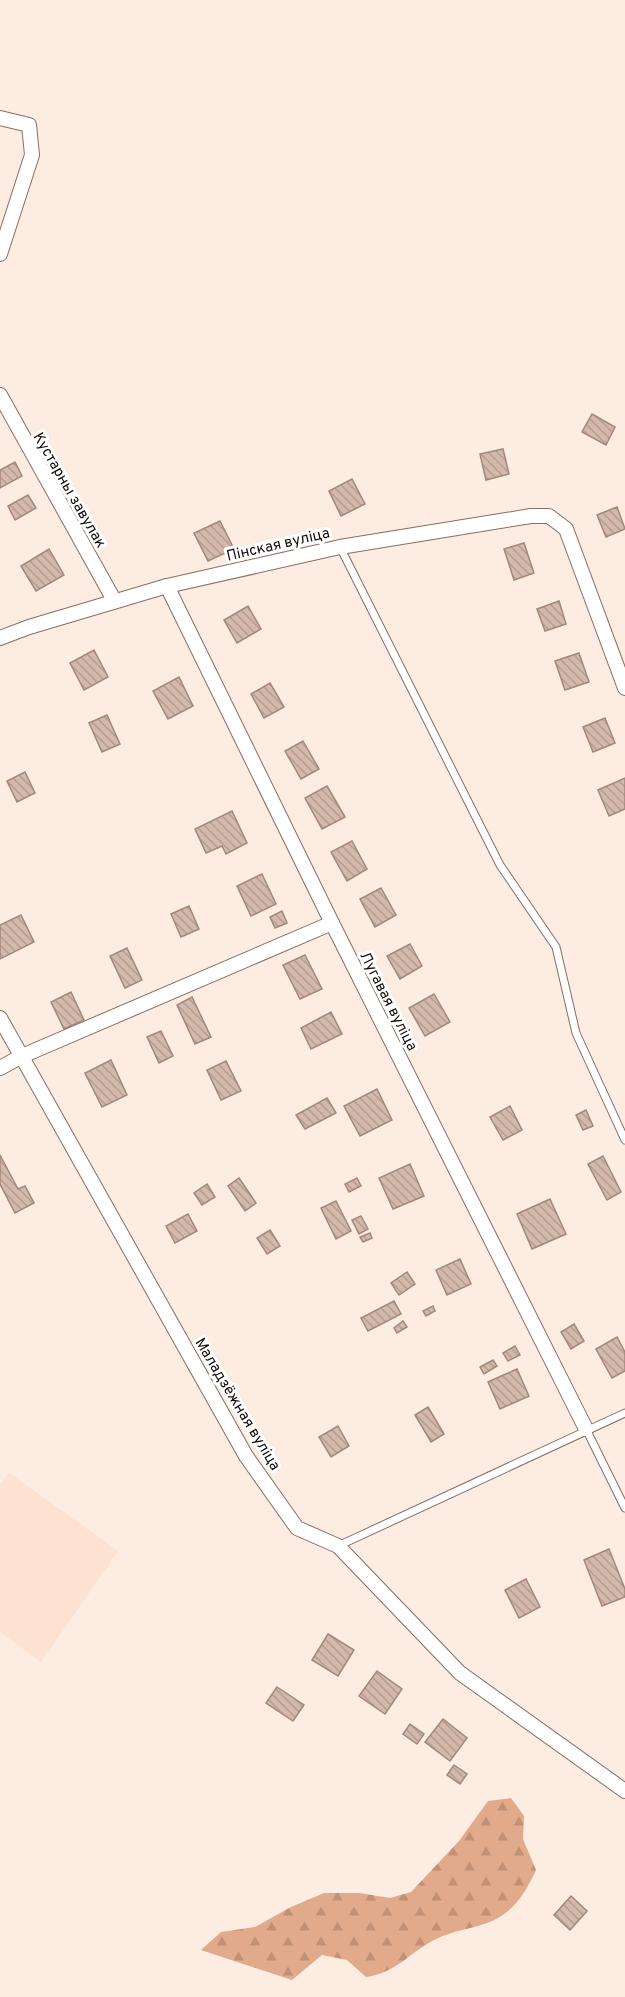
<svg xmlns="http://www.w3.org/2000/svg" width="625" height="1997" font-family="Overpass,sans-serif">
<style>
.built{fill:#fde2d2}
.forest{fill:url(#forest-firs)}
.building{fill:url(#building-back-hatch);stroke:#a1887b;stroke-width:1.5}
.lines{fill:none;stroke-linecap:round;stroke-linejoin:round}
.service-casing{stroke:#866f61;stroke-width:9}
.minor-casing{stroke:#866f61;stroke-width:16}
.service{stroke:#fff;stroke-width:7}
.minor{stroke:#fff;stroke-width:14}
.labels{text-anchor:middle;stroke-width:6;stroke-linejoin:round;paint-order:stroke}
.street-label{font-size:15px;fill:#130b06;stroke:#fff}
</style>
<defs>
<pattern id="forest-firs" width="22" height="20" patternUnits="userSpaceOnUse" patternTransform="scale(1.5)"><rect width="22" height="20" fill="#e1aa8b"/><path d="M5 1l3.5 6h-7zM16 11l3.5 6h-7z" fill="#c09176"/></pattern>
<pattern id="building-back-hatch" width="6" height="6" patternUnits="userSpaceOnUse" patternTransform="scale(1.5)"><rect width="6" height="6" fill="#d3b9ab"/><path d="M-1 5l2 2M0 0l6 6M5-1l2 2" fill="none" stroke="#b49e92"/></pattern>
</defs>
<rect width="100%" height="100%" fill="#fcece2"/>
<polygon class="built" points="9,1473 118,1551 41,1662 0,1632 0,1484"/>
<path class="forest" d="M511 1798 524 1816 523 1839 536 1870C527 1890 514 1912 492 1921 473 1929 453 1930 434 1940 409 1953 396 1973 366 1977L347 1960 322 1955 292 1980 201 1950 221 1932 255 1927 291 1907 324 1893H359L390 1898 411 1892 459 1841 488 1801Z"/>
<g class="building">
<polygon points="592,414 615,427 606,445 582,432"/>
<polygon points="503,449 509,474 486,480 480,454"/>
<polygon points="15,462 22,476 0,488 0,470"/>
<polygon points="352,479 365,504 341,516 329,491"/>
<polygon points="28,495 36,508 15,520 8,506"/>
<polygon points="617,507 625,529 606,537 597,515"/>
<polygon points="220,521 234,549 208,561 194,533"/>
<polygon points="524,543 534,573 514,580 504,549"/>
<polygon points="49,549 64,575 36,591 21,566"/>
<polygon points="559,601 566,624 545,631 537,609"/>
<polygon points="248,606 261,629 237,643 224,620"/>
<polygon points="94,650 108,677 84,690 70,663"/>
<polygon points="579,653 589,682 565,690 555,661"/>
<polygon points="179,677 193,706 168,719 153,691"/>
<polygon points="270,683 284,707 264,718 251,694"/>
<polygon points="107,715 120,744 102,752 89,723"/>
<polygon points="605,718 615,743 593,752 583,727"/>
<polygon points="303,741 319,769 301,779 285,751"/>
<polygon points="25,772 35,793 17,802 7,781"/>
<polygon points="625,778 625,809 609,816 598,790"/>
<polygon points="327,786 345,817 322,829 305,798"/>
<polygon points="232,811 247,843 226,854 222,846 206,853 195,829"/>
<polygon points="352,841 367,869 347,881 331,852"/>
<polygon points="262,874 276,904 251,916 237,886"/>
<polygon points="381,888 396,915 375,927 360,899"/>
<polygon points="189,906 199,929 181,937 171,914"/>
<polygon points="282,911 287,923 275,928 270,917"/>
<polygon points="21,915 34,942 0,959 0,925"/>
<polygon points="410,944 422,966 400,979 387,956"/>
<polygon points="127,948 142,980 125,988 110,956"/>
<polygon points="305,955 322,989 300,999 283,965"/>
<polygon points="71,992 84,1020 64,1029 51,1002"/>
<polygon points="434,994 450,1022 425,1036 409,1008"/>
<polygon points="192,997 211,1037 195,1044 177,1005"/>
<polygon points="331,1012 342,1034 311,1049 301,1028"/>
<polygon points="161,1031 173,1056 159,1063 147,1037"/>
<polygon points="111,1060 127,1095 102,1107 85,1073"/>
<polygon points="226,1061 241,1091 221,1100 207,1070"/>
<polygon points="377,1089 392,1120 360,1136 344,1106"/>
<polygon points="327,1098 336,1113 305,1129 296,1115"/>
<polygon points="510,1106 522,1130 503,1140 490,1117"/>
<polygon points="586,1110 593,1126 583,1130 576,1115"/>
<polygon points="0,1155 18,1189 25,1186 34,1203 15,1213 0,1184"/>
<polygon points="603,1156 621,1192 607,1200 588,1164"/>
<polygon points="410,1164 424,1196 393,1209 379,1178"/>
<polygon points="239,1178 256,1203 245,1211 228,1186"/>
<polygon points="357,1178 361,1186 349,1192 345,1184"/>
<polygon points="207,1184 215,1197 202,1205 194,1193"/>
<polygon points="550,1199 566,1234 532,1249 517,1214"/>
<polygon points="336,1201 351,1231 336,1239 321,1208"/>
<polygon points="188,1214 197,1231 175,1243 166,1226"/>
<polygon points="361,1216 368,1229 359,1234 352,1220"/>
<polygon points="270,1230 280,1246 267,1254 257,1238"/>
<polygon points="370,1233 372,1238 363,1242 360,1237"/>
<polygon points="460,1259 471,1284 447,1295 436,1270"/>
<polygon points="407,1272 415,1284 399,1295 391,1283"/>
<polygon points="394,1301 401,1314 368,1331 361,1318"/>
<polygon points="433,1306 435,1311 426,1316 423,1311"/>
<polygon points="403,1321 407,1327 397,1333 394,1328"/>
<polygon points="574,1324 584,1341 571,1349 561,1332"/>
<polygon points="617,1337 625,1352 625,1371 612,1378 596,1349"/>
<polygon points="515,1346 520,1355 508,1361 503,1353"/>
<polygon points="493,1360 497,1366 484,1374 480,1367"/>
<polygon points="517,1369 529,1396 500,1409 488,1382"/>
<polygon points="428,1407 444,1434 431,1442 415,1415"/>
<polygon points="338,1426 349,1446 331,1457 319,1437"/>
<polygon points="609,1549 625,1589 625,1597 602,1606 584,1560"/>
<polygon points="526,1579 540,1607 519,1618 505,1590"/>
<polygon points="328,1634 354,1650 338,1676 312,1660"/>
<polygon points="377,1671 402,1689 385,1714 359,1696"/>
<polygon points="277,1687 304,1705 293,1721 266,1703"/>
<polygon points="443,1719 467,1738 450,1761 425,1742"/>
<polygon points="410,1724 424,1734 417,1744 403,1734"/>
<polygon points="454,1765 467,1774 460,1784 447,1775"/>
<polygon points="571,1896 587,1911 570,1930 554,1915"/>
</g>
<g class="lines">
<defs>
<g id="service">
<polyline points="340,547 500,865 556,947 576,1033 625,1140"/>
<polyline points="586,1429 625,1508"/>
<polyline points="338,1546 625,1413"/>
</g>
<g id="minor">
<polyline points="0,118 29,125 32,155 0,254"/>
<polyline points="0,395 114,600"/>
<polyline points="167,586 332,923 586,1429"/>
<polyline points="0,638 29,627 167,586 340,547 531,516 549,516 566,529 625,688"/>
<polyline points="0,1018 246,1456 297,1528 338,1546 460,1673 625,1791"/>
<polyline points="0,1068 22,1056 332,923"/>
</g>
</defs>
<use href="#service" class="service-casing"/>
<use href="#minor" class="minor-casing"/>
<use href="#service" class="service"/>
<use href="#minor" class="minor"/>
</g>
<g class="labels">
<g class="street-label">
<text transform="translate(70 490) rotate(60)" y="5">Кустарны завулак</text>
<text transform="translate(278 544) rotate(-13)" y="5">Пінская вуліца</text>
<text transform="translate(389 1001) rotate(63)" y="5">Лугавая вуліца</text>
<text transform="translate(238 1404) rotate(59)" y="5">Маладзёжная вуліца</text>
</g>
</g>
</svg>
